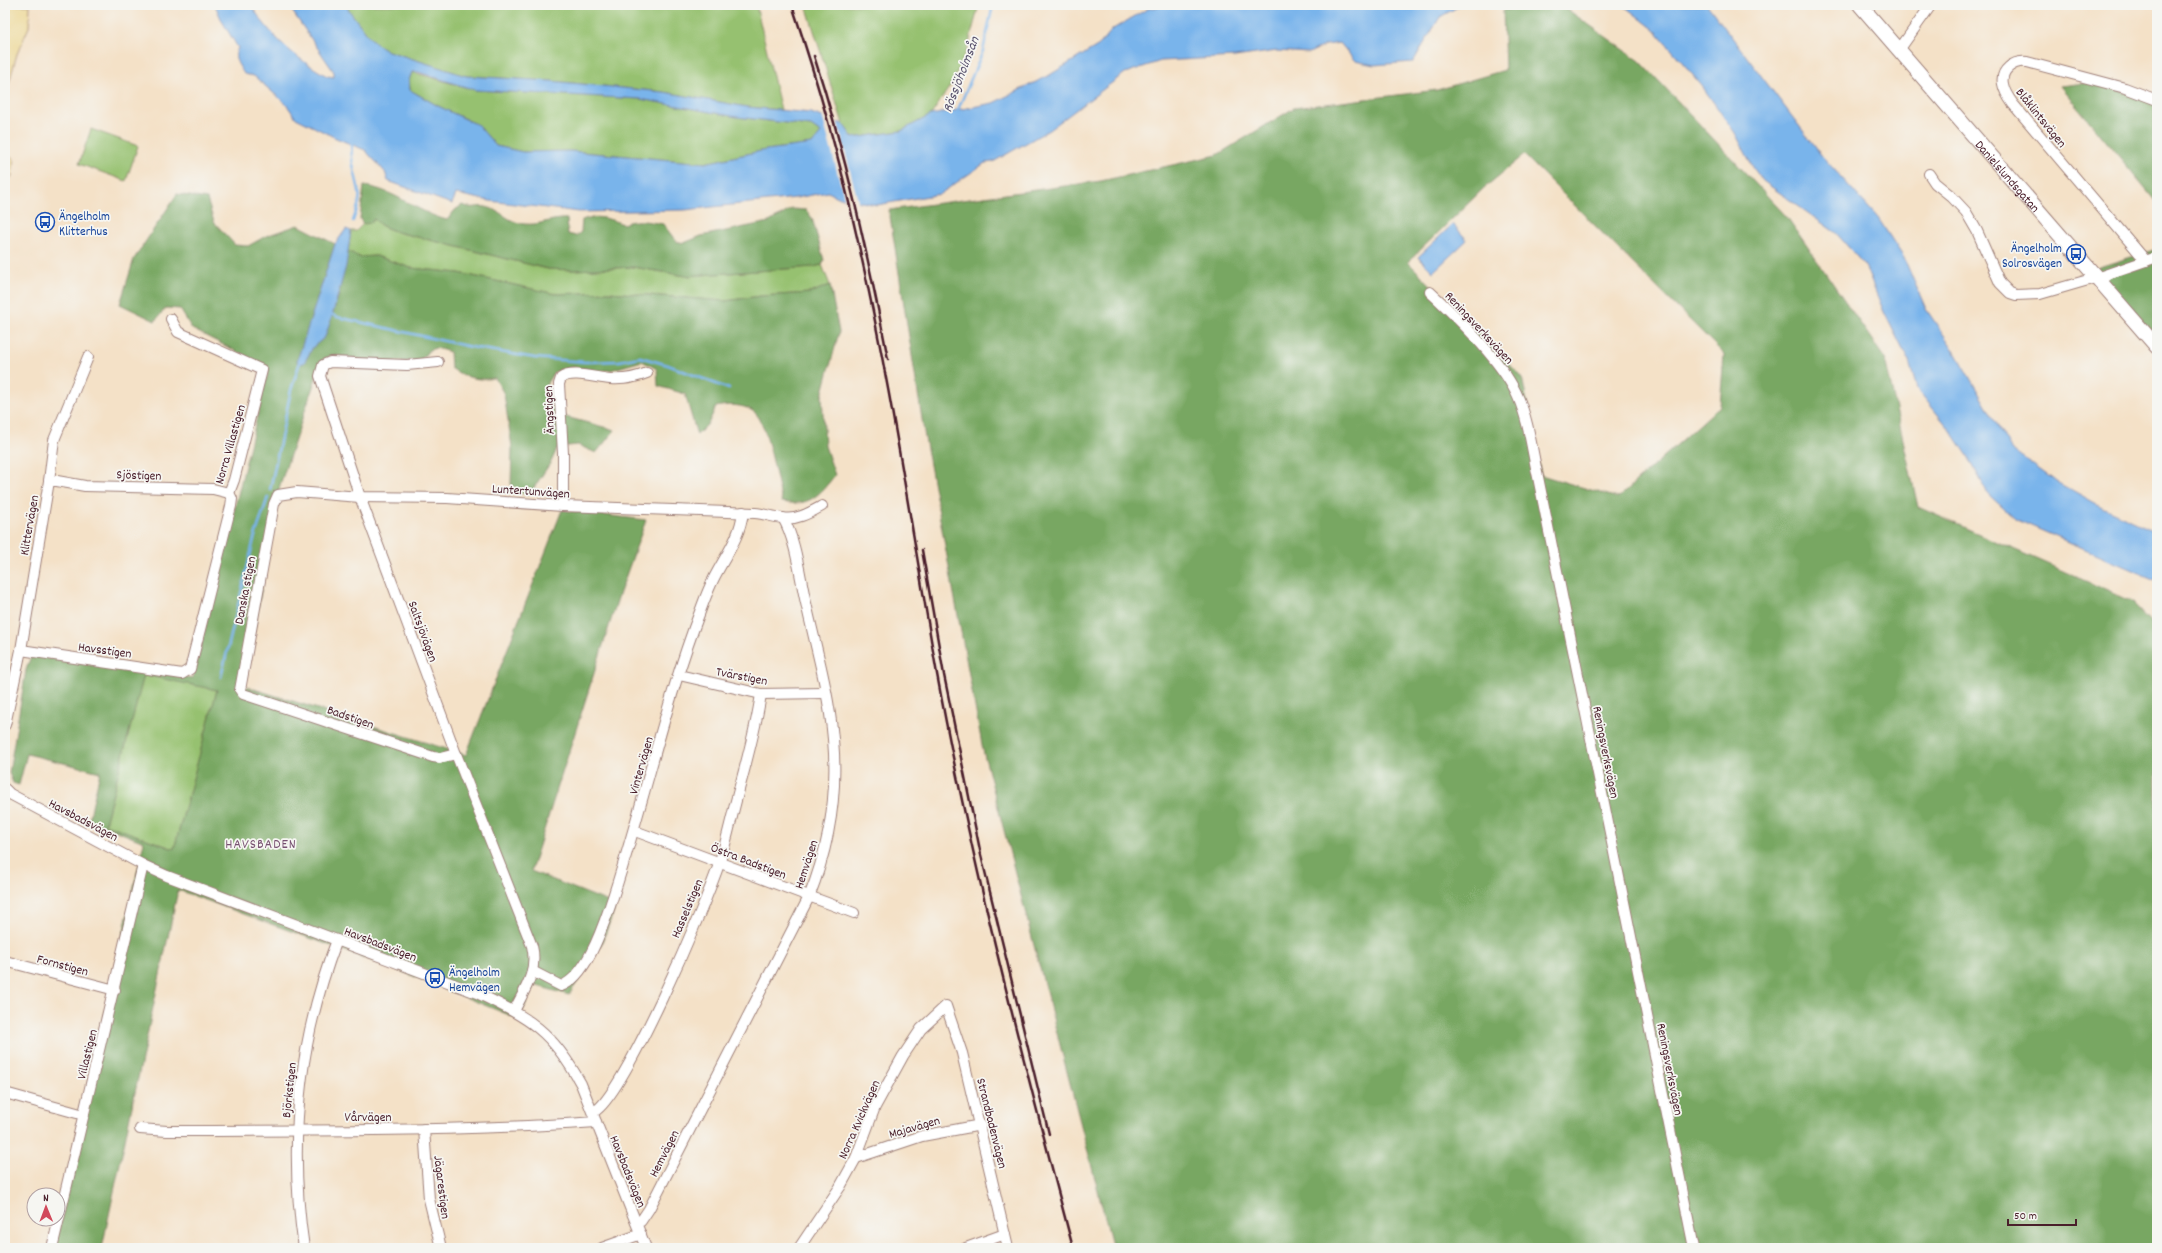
<svg xmlns="http://www.w3.org/2000/svg" width="2162" height="1253" font-family="Dekko,sans-serif">
<style>
.green{fill:#96c16f;stroke:#70704d}
.forest{fill:#78a762;stroke:#616346;fill-rule:evenodd}
.sand{fill:#eeda9e;stroke:#9c7c64}
.water{fill:#79b4eb;stroke:#626a8b;fill-rule:evenodd}
.pier{fill:#f4e1c7}
.lines{fill:none;stroke-linecap:round;stroke-linejoin:round}
.stream{stroke:#79b4eb;stroke-width:2.5}
.street-casing{stroke:#9f8079;stroke-width:12}
.secondary-casing{stroke:#9f8079;stroke-width:16}
.street{stroke:#fff;stroke-width:10}
.secondary{stroke:#fff;stroke-width:14}
.rail{stroke:#4a1f2b;stroke-width:2.5}
.labels{text-anchor:middle;stroke-width:3.5;stroke-linejoin:round;paint-order:stroke}
.street-label{font-size:13px;fill:#4a1f2b;stroke:#f6f6f2}
.transit-label{font-size:13px;fill:#164399;stroke:#f6f6f2;text-anchor:start}
.water-label{font-size:14px;font-style:italic;fill:#5a536e;stroke:#f6f6f2}
.neighbourhood-label{font-size:14px;letter-spacing:1px;fill:#785272;stroke:#f6f6f2}
</style>
<rect width="100%" height="100%" fill="#f6f6f2"/>
<filter id="ink" filterUnits="userSpaceOnUse"><feTurbulence type="fractalNoise" baseFrequency=".025" numOctaves="2"/><feDisplacementMap in="SourceGraphic" scale="8" xChannelSelector="R" yChannelSelector="G"/><feConvolveMatrix kernelMatrix="1 2 1 2 8 2 1 2 1" color-interpolation-filters="sRGB"/></filter>
<filter id="wash" filterUnits="userSpaceOnUse"><feTurbulence type="fractalNoise" baseFrequency=".012" numOctaves="4" result="noise"/><feDisplacementMap in="SourceGraphic" scale="16" xChannelSelector="R" yChannelSelector="G"/><feGaussianBlur stdDeviation="0.9" result="paint"/><feColorMatrix in="noise" values="0 0 0 0 0 0 0 0 0 0 0 0 0 0 0 0 0 1.4 0 .05"/><feComposite in="paint" operator="in"/></filter>
<g filter="url(#wash)">
<rect width="100%" height="100%" fill="#f4e1c7"/>
<g class="green">
<polygon points="345,5 756,5 781,110 747,107 664,92 551,81 466,76 388,51 375,43 366,33"/>
<polygon points="806,5 979,5 967,50 952,83 931,115 901,131 853,138 843,124"/>
<polygon points="412,72 475,90 640,99 737,117 811,126 821,133 812,144 766,150 705,163 570,151 523,152 496,146 478,125 438,106 410,90 409,80"/>
<polygon points="91,129 138,146 126,181 79,164"/>
<polygon points="374,219 382,226 397,232 548,269 574,270 633,267 686,276 813,267 822,265 830,285 810,293 761,296 725,301 609,292 556,294 459,273 411,268 376,256 359,257 348,251 351,231 356,231 363,224 370,223"/>
<polygon points="144,674 217,690 174,849 105,824"/>
</g>
<g class="forest">
<path d="M1561 5 1640 61 1787 217 1885 359 1918 507 2131 601 2157 628V1248H1113L983 750 925 438 889 210 1101 181 1217 155 1294 108 1437 90 1505 70 1503 10ZM1524 155 1724 354 1720 406 1618 498 1541 475 1522 377 1408 262 1484 188Z"/>
<polygon points="2093,82 2147,99 2157,104 2157,202 2060,86"/>
<path d="M364 186C394 189 418 213 447 220L455 210 462 205C475 210 476 205 486 207 505 211 508 226 534 224 545 223 555 218 567 219L568 234 576 236 581 232 582 220C596 214 610 219 623 224 636 218 650 222 663 224L676 241 684 243 701 236 769 222 792 209 806 210 812 218 824 260 822 265 813 267 686 276 633 267 574 270 548 269 397 232 382 226 374 219 370 223 363 224 360 219Z"/>
<path d="M177 194 207 199 214 222 235 245 248 246 266 236 298 225 335 244 297 361 304 363 313 347 325 337 338 297 348 251 359 257 376 256 411 268 459 273 556 294 609 292 725 301 761 296 810 293 830 285 839 332 822 396 825 446 835 475C819 496 809 507 782 502 778 485 767 426 757 415 748 404 729 404 716 407L708 424 697 435 685 394 658 386 657 369 642 361 611 370 597 371 573 367 554 372 547 383 546 401 566 417 615 430 596 453 578 445 558 447 551 462 529 495 520 493 511 485 512 447 504 394 495 378C479 381 465 378 451 368L450 352 436 348 429 350 420 361 381 362 333 355 322 360 280 485 244 686 466 755 562 510 646 520 618 598 531 871 616 905 602 943 569 995 534 985 519 1019 403 972 178 890 102 1248H52L144 842 89 820 100 772 27 754 19 785 13 783 9 773 26 670 31 656 193 678 269 368 192 329 180 309 166 308 155 321 120 304 134 259ZM144 675 217 690 174 849 105 824Z"/>
<polygon points="2157,249 2157,339 2096,268"/>
</g>
<g class="sand">
<polygon points="5,5 30,5 29,27 17,54 5,97"/>
<polygon points="5,152 14,159 12,177 5,178"/>
</g>
<g class="water">
<path d="M215 5H251C272 38 294 57 327 76L334 77V72L288 5H345L366 33 375 43 388 51 466 76 551 81 664 92 747 107 811 113 843 124 853 138 901 131 931 115 993 103 1048 76 1099 45 1113 29 1147 9 1165 5H1461L1440 17 1413 62 1374 65 1355 61 1340 43 1326 45 1309 53 1277 51 1235 57 1161 61 1125 73 1049 130 993 162 985 163 940 194 877 205 840 198 828 192 796 198 685 210 579 212 490 201 456 194 452 204 388 181 385 172 365 150 336 138 296 118 286 104 254 76 244 74C239 65 232 58 238 48L222 21ZM412 72H418L475 90 640 99 737 117 811 126 821 133 812 144 766 150 705 163 570 151 523 152 496 146 478 125 438 106 410 90 409 80Z"/>
<polygon points="1623,5 1707,5 1709,7 1822,156 1878,218 1904,258 1926,309 1952,347 2011,449 2054,480 2104,508 2157,532 2157,582 2153,579 2015,519 1988,494 1968,456 1952,432 1917,389 1909,362 1884,312 1865,266 1836,233 1763,181 1754,169 1735,133 1702,86 1656,31"/>
<polygon points="1453,224 1467,240 1433,272 1418,257"/>
<polygon points="346,229 351,231 346,266 331,320 325,337 313,347 304,363 299,364 297,361 335,244"/>
</g>
<polygon class="pier" points="822,115 837,120 859,205 845,201"/>
<g class="lines">
<g class="stream">
<polyline points="957,112 983,51 993,5"/>
<path d="M352 145C350 162 356 175 359 191 361 202 356 211 353 221"/>
<polyline points="331,314 337,317 471,347 535,358 586,362 619,361 640,357 668,365 729,389"/>
<polyline points="270,490 291,390 300,362"/>
<polyline points="221,677 254,539 268,497"/>
</g>
</g>
</g>
<g filter="url(#ink)">
<g class="lines">
<defs>
<g id="street">
<polyline points="1899,50 1931,5"/>
<polyline points="1929,174 1935,183 1951,196 1966,212 1977,231 2000,283 2010,293 2016,295 2040,294 2102,276 2157,257"/>
<path d="M2146 261 2013 104C2008 97 2004 91 2003 84 2000 70 2014 60 2027 62L2125 88 2157 100"/>
<path d="M1430 292C1458 318 1503 362 1518 397 1529 422 1532 451 1538 477L1694 1248"/>
<polyline points="171,319 178,332 262,370 234,480 229,493"/>
<path d="M438 362 407 365 330 362 323 365 320 376 360 497 456 754 532 946C538 971 525 989 514 1011"/>
<polyline points="49,481 57,481 85,486 213,489 229,493"/>
<path d="M563 506V453L559 384 561 378C572 370 596 378 610 379 623 380 635 378 647 373"/>
<polyline points="21,650 182,674 190,669 231,506 232,499 229,493"/>
<polyline points="679,675 761,694 825,693"/>
<polyline points="5,725 21,650 49,481 54,440 88,357"/>
<path d="M456 754 440 758 433 757 243 694 240 690 274 504 278 495 297 492 360 497 447 498 563 506 755 513C765 514 773 517 783 518 796 521 811 512 822 506"/>
<path d="M5 789 10 794 143 865 167 876 477 993C531 1019 552 1031 581 1084L646 1248"/>
<polyline points="635,831 854,913"/>
<polyline points="5,961 115,990"/>
<path d="M532 971 561 986C586 977 602 929 610 906 643 808 664 705 701 609 705 598 709 588 714 578 725 556 740 538 743 512"/>
<polyline points="5,1093 84,1115"/>
<path d="M593 1112C621 1103 708 899 720 861 727 840 731 819 737 797 746 763 756 729 761 694"/>
<path d="M140 1129 167 1131C310 1130 453 1132 596 1122"/>
<polyline points="424,1129 429,1199 441,1248"/>
<polyline points="856,1158 922,1136 981,1125"/>
<path d="M636 1222 641 1221 649 1209 809 897C829 847 838 793 833 739 829 693 816 648 806 603 800 578 796 540 783 518"/>
<polyline points="52,1248 143,865"/>
<path d="M304 1248C288 1143 299 1039 337 940"/>
<polyline points="602,1248 641,1234"/>
<polyline points="799,1248 840,1187 856,1158 875,1107 903,1056 921,1029 946,1006 962,1053 1008,1248"/>
<polyline points="966,1248 1005,1234"/>
</g>
<g id="secondary">
<path id="s1" d="M1860 5 2157 347"/>
</g>
</defs>
<use href="#street" class="street-casing"/>
<use href="#secondary" class="secondary-casing"/>
<use href="#street" class="street"/>
<use href="#secondary" class="secondary"/>
<g class="rail">
<path d="M792 5C817 80 839 156 856 233 890 379 911 527 937 674 972 868 1023 1058 1073 1248"/>
<path d="M814 56C846 155 868 256 888 359"/>
<polyline points="922,550 944,675 981,855 1049,1134"/>
</g>
</g>
</g>
<defs>
<symbol id="bus-ring" viewBox="-11 -11 22 22"><circle r="9.5" fill="#f6f6f2" stroke="#1a4fb4" stroke-width="1.5"/><path d="M-5-6H5V4H4V6H2V4H-2V6H-4V4H-5ZM-3.5-4V0h7V-4ZM-3.5 1.2v1.5H-2V1.2ZM2 1.2v1.5H3.5V1.2Z" fill="#1a4fb4"/></symbol>
</defs>
<g fill-rule="evenodd">
<use href="#bus-ring" x="34" y="211" width="22" height="22"/>
<use href="#bus-ring" x="2065" y="243" width="22" height="22"/>
<use href="#bus-ring" x="424" y="967" width="22" height="22"/>
</g>
<g class="labels">
<g class="street-label">
<text transform="translate(2042 117) rotate(51)" y="5">Blåklintsvägen</text>
<text dy="5" stroke="none"><textPath href="#s1" startOffset="226">Danielslundsgatan</textPath></text>
<text transform="translate(1480 327) rotate(47)" y="5">Reningsverksvägen</text>
<text transform="translate(548 410) rotate(-92)" y="5">Ängstigen</text>
<text transform="translate(229 444) rotate(-74)" y="5">Norra Villastigen</text>
<text transform="translate(139 474) rotate(2)" y="5">Sjöstigen</text>
<text transform="translate(531 490) rotate(4)" y="5">Luntertunvägen</text>
<text transform="translate(28 525) rotate(-80)" y="5">Klittervägen</text>
<text transform="translate(244 590) rotate(-79)" y="5">Danska stigen</text>
<text transform="translate(424 631) rotate(70)" y="5">Saltsjövägen</text>
<text transform="translate(105 649) rotate(8)" y="5">Havsstigen</text>
<text transform="translate(742 675) rotate(11)" y="5">Tvärstigen</text>
<text transform="translate(351 716) rotate(19)" y="5">Badstigen</text>
<text transform="translate(1607 752) rotate(79)" y="5">Reningsverksvägen</text>
<text transform="translate(640 765) rotate(-74)" y="5">Vintervägen</text>
<text transform="translate(84 819) rotate(28)" y="5">Havsbadsvägen</text>
<text transform="translate(749 860) rotate(21)" y="5">Östra Badstigen</text>
<text transform="translate(805 864) rotate(-72)" y="5">Hemvägen</text>
<text transform="translate(686 908) rotate(-67)" y="5">Hasselstigen</text>
<text transform="translate(381 943) rotate(21)" y="5">Havsbadsvägen</text>
<text transform="translate(63 964) rotate(15)" y="5">Fornstigen</text>
<text transform="translate(86 1054) rotate(-76)" y="5">Villastigen</text>
<text transform="translate(1671 1069) rotate(79)" y="5">Reningsverksvägen</text>
<text transform="translate(288 1090) rotate(-84)" y="5">Björkstigen</text>
<text x="368" y="1121">Vårvägen</text>
<text transform="translate(858 1119) rotate(-66)" y="5">Norra Kvickvägen</text>
<text transform="translate(993 1123) rotate(76)" y="5">Strandbadenvägen</text>
<text transform="translate(914 1126) rotate(-16)" y="5">Majavägen</text>
<text transform="translate(663 1153) rotate(-63)" y="5">Hemvägen</text>
<text transform="translate(629 1171) rotate(68)" y="5">Havsbadsvägen</text>
<text transform="translate(443 1187) rotate(83)" y="5">Jägarestigen</text>
</g>
<g class="transit-label">
<text x="59" y="220">Ängelholm<tspan x="59" dy="15">Klitterhus</tspan></text>
<text x="2062" y="252" text-anchor="end">Ängelholm<tspan x="2062" dy="15">Solrosvägen</tspan></text>
<text x="449" y="976">Ängelholm<tspan x="449" dy="15">Hemvägen</tspan></text>
</g>
<g class="water-label">
<text transform="translate(960 74) rotate(-69)" y="5">Rössjöholmsån</text>
</g>
<g class="neighbourhood-label">
<text x="261" y="848">HAVSBADEN</text>
</g>
</g>
<rect width="2162" height="1253" fill="none" stroke="#f6f6f2" stroke-width="20"/>
<g transform="translate(46 1207) rotate(359)"><circle r="19" fill="#f6f6f2" stroke="#b1a0a2"/>
<path d="M0-3L7 15L0 10L-7 15Z" fill="#d1495b"/>
<text y="-6" font-size="11" font-weight="bold" text-anchor="middle" fill="#4a1f2b">N</text>
</g>
<path d="M2008 1219v6h68v-6" fill="none" stroke="#4a1f2b" stroke-width="2"/>
<text x="2014" y="1219" font-size="12" fill="#4a1f2b" stroke="#f6f6f2" stroke-width="3" paint-order="stroke">50 m</text>
</svg>
